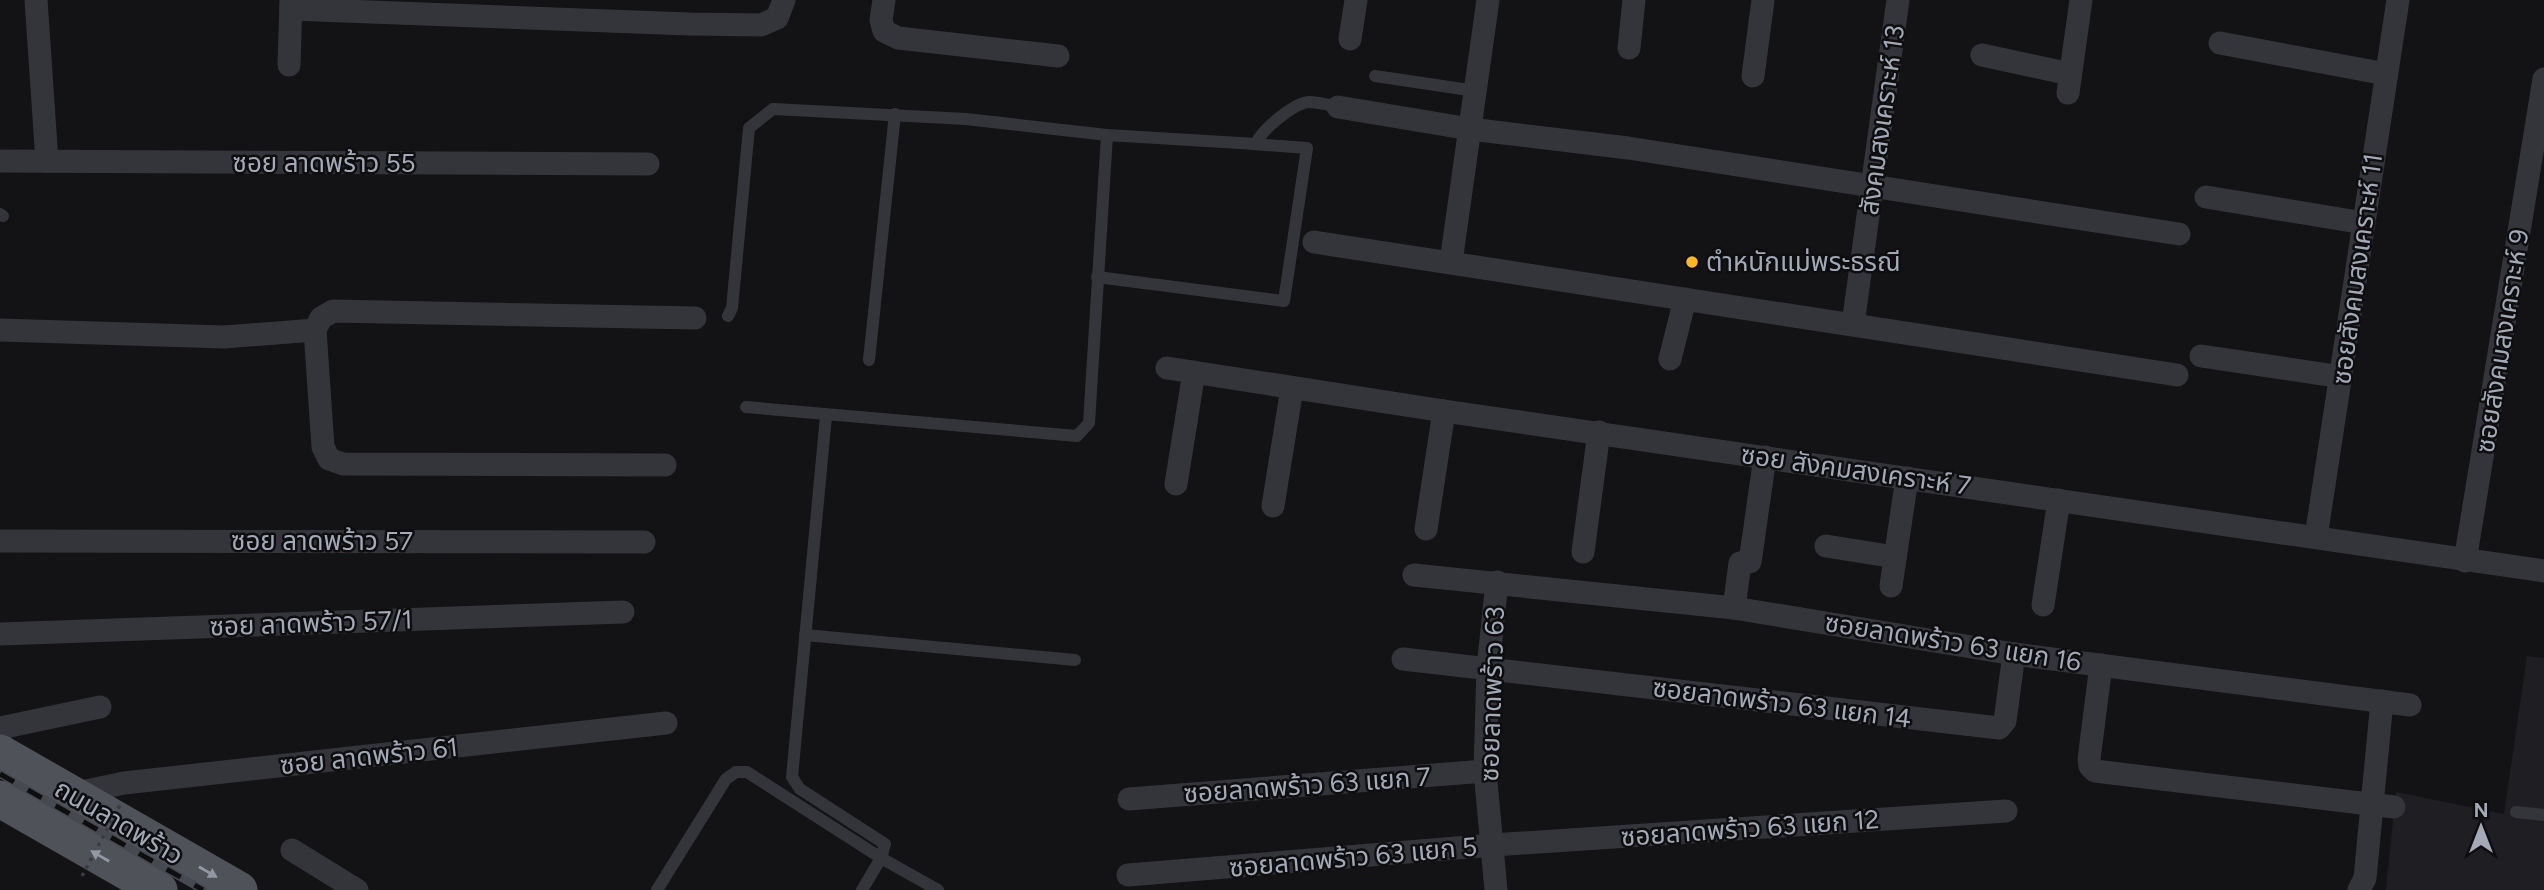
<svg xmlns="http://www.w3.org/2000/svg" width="2544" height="890" font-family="Figtree,'Noto Sans Thai',sans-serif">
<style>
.built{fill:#1f1f23}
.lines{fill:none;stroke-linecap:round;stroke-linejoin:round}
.lane{stroke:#34353b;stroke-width:12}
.street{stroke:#34353b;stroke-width:23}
.primary{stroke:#50525a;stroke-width:37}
.rail-casing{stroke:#474950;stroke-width:8}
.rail{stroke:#0e0e10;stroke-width:5;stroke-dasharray:16;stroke-linecap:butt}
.path-bridge{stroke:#3a3c42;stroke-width:3.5;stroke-dasharray:3.5 5;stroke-linecap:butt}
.oneway{fill:#9398a4}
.poi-dot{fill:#ffb722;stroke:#0e0e10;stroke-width:2.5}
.labels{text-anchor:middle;stroke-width:5;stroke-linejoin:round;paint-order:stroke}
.street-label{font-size:26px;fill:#a4a9b7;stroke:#0e0e10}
.poi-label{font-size:26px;fill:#a4a9b7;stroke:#0e0e10;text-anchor:start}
</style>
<rect width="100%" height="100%" fill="#131315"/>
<polygon class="built" points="2527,656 2544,658 2544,890 2386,890 2396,792 2504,814"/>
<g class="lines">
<g class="lane">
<polyline points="1375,76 1476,91"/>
<polyline points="0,214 3,216"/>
<polyline points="1097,277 1284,301 1307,148 1252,144"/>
<path d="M728 316 732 308 749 128 773 109 966 119 1107 135 1256 144C1261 130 1294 103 1309 102 1319 102 1329 105 1338 107"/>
<polyline points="869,360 895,114"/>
<polyline points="746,407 1077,436 1089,423 1107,135"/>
<polyline points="826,416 792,777 800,789 885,844 881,858 862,890"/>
<polyline points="805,635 1075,660"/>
<polyline points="2516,812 2544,815"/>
<polyline points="657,890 726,779 736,772 747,772 881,858 938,890"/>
</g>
<g class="street">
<polyline points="36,0 47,161"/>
<polyline points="884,0 881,20 884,31 898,38 1058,56"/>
<polyline points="291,9 689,24 761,25 777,18 784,0"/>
<polyline points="1350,39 1356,0"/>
<polyline points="2220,43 2386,74"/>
<polyline points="1629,48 1634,0"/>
<polyline points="1982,55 2070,74"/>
<polyline points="289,65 291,0"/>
<polyline points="1753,76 1763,0"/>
<polyline points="2068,93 2081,0"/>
<polyline points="1338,107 1470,129 1628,148 2179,234"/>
<polyline points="0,161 648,164"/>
<polyline points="2206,197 2364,223"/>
<polyline points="1314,242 2177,375"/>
<polyline points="1451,262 1488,0"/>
<polyline points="1853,324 1898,0"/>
<polyline points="0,330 224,337 315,330 321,318 333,311 695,318"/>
<polyline points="315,330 323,447 329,459 343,464 665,465"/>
<polyline points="2201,356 2342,377"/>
<polyline points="1670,359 1685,299"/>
<polyline points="1167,368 1444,411 2544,571"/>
<polyline points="1176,484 1194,372"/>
<polyline points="1273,506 1292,388"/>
<polyline points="1426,529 1444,411"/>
<polyline points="2316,537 2398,0"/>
<polyline points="0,541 644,542"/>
<polyline points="1826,546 1895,557"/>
<polyline points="1583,552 1599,432"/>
<polyline points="2465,561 2544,79"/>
<polyline points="1414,575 1734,608 2014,654 2410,705"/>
<polyline points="1891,586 1907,478"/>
<polyline points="2043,605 2059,500"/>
<polyline points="1734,608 1740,563 1750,562 1765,457"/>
<polyline points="0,634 623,612"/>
<polyline points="1403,659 1999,728 2005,721 2014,654"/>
<polyline points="2101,665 2089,759 2090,766 2095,771 2394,807"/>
<polyline points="0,734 5,727 100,707"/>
<polyline points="72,794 124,783 666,723"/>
<polyline points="1129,799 1485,771"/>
<polyline points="292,850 357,890"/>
<polyline points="1128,875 1493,845 2006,811"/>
<polyline points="1496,890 1485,771 1488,668 1497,582"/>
<polyline points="2359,890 2365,878 2382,701"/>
</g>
<g class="primary">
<polyline points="0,753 239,890"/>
<polyline points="0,799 159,890"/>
</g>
<defs>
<polyline id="rail" points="0,774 203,890"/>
</defs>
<use href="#rail" class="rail-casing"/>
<use href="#rail" class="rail"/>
<polyline class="path-bridge" points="82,876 120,805"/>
</g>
<defs><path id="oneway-solid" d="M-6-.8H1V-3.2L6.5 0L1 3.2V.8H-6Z" transform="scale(1.75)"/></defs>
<g class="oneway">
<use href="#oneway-solid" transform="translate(100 856) rotate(-150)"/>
<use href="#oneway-solid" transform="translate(208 872) rotate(30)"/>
</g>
<circle class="poi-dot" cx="1692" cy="262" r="7"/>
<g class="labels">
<g class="street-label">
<text transform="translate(1882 120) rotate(-82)" y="9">สังคมสงเคราะห์ 13</text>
<text x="324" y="172">ซอย ลาดพร้าว 55</text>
<text transform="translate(2357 269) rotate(-82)" y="9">ซอยสังคมสงเคราะห์ 11</text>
<text transform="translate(2502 341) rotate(-81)" y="9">ซอยสังคมสงเคราะห์ 9</text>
<text transform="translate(1856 470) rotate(8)" y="9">ซอย สังคมสงเคราะห์ 7</text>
<text x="322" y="550">ซอย ลาดพร้าว 57</text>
<text transform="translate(311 623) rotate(-2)" y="9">ซอย ลาดพร้าว 57/1</text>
<text transform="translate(1953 642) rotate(9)" y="9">ซอยลาดพร้าว 63 แยก 16</text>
<text transform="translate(1492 694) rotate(-88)" y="9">ซอยลาดพร้าว 63</text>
<text transform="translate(1782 703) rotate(7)" y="9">ซอยลาดพร้าว 63 แยก 14</text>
<text transform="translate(369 756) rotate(-6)" y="9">ซอย ลาดพร้าว 61</text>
<text transform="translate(1307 785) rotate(-4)" y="9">ซอยลาดพร้าว 63 แยก 7</text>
<text transform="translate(119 822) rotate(30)" y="9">ถนนลาดพร้าว</text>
<text transform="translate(1750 828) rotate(-4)" y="9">ซอยลาดพร้าว 63 แยก 12</text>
<text transform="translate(1353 857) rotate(-5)" y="9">ซอยลาดพร้าว 63 แยก 5</text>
</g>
<g class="poi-label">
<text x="1706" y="271">ตำหนักแม่พระธรณี</text>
</g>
</g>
<g transform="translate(2481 827)" stroke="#0e0e10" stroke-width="5" paint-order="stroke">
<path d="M0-5L12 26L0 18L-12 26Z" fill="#a4a9b7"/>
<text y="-10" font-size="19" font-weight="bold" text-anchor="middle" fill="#a4a9b7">N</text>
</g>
</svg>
